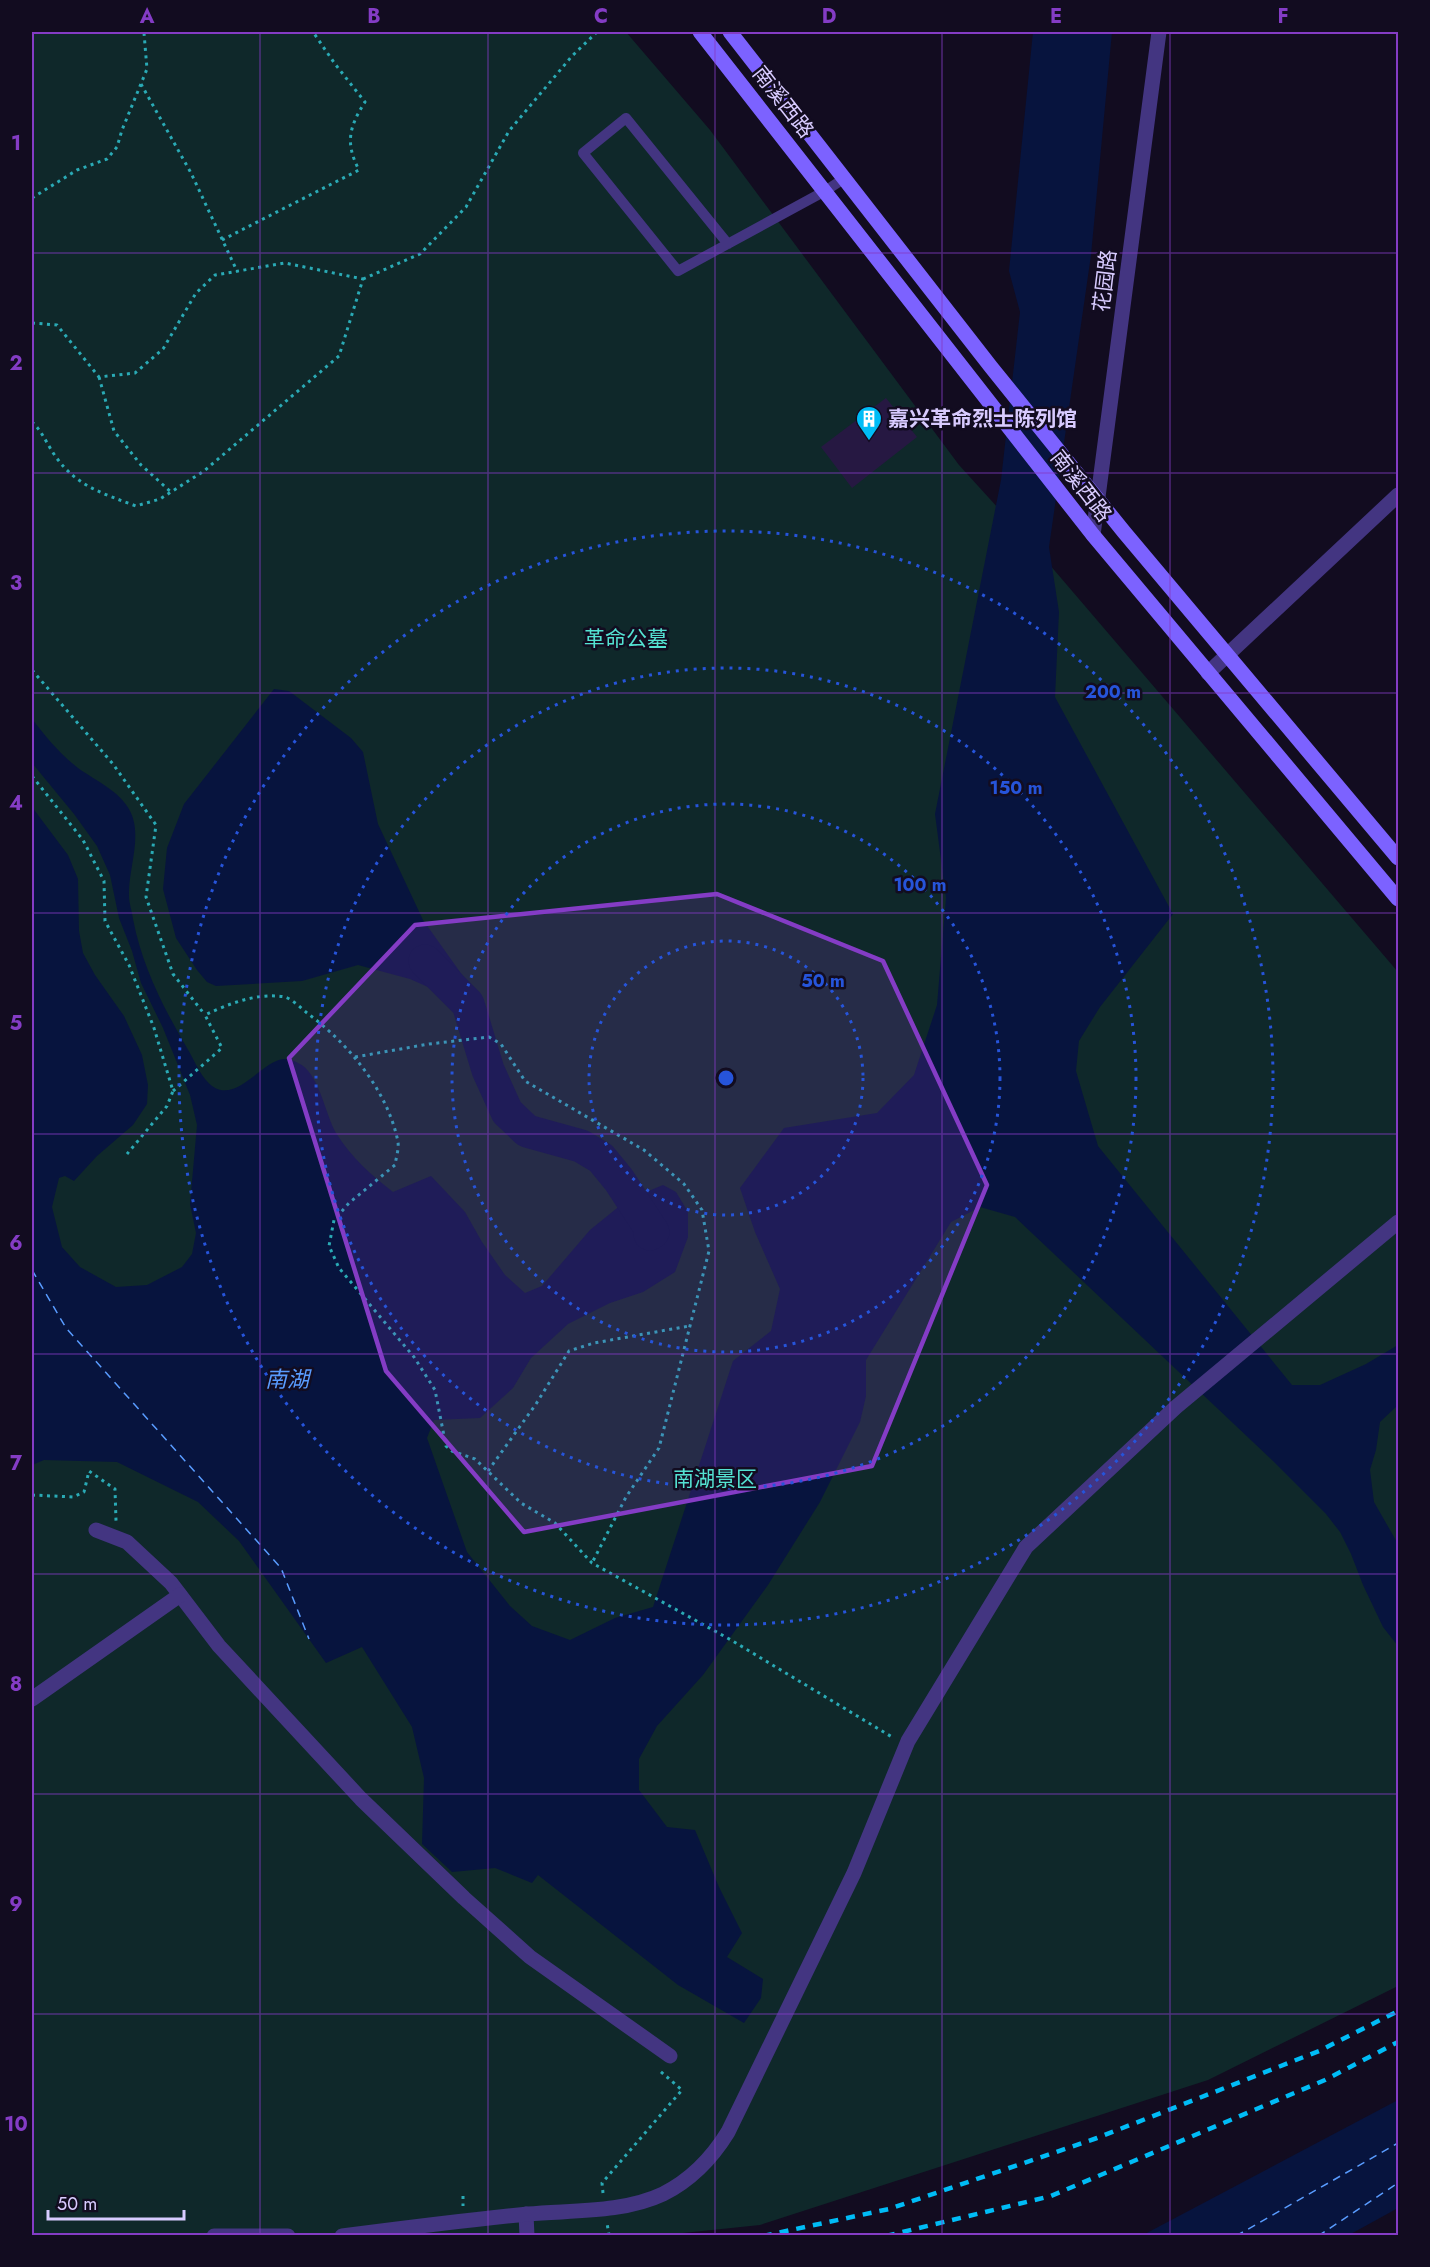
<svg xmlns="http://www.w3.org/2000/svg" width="1430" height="2267" font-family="Jost,'Noto Sans SC',sans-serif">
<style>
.green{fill:#0f282a}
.water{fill:#07143e}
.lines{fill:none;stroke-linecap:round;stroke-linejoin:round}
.river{stroke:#07143e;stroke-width:33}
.ferry{stroke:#599cff;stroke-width:1.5;stroke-dasharray:8 6;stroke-linecap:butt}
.building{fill:#261842}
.path{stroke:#2aaab5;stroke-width:3;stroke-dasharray:3 4.5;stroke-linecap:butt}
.service{stroke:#433581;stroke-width:10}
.minor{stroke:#433581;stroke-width:15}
.tertiary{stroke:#433581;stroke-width:15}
.secondary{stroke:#7c62ff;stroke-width:15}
.rail{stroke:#00bcf6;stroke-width:4.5;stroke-dasharray:9 8;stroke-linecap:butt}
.marked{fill:#843cc5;fill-opacity:0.2;stroke:#843cc5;stroke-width:4.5;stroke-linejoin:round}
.grid{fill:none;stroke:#843cc5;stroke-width:1.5;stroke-opacity:0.55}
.ring{fill:none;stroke:#2654da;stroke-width:3;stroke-dasharray:3 6}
.labels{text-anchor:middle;stroke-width:5;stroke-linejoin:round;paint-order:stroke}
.street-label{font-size:21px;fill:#d8cbff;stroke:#120c20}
.poi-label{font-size:21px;font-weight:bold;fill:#d8cbff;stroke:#120c20;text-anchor:start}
.park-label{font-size:21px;fill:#54e2d2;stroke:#120c20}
.water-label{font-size:22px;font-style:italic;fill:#599cff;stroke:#120c20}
.centre{fill:#2654da;stroke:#120c20;stroke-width:3}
.ring-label{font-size:18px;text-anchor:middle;font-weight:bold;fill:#2654da;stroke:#120c20;stroke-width:5;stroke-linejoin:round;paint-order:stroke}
.neatline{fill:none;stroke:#843cc5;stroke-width:2}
.grid-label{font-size:20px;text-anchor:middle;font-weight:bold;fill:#843cc5}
</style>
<rect width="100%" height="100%" fill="#120c20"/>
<polygon class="green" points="32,32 626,32 710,130 959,465 1049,564 1398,972 1398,1986 1208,2080 760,2225 654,2236 32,2236"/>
<g class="water">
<path d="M1033 32H1112L1091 255 1049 547 1059 612 1055 697 1173 914 1100 1007 1079 1041 1076 1071 1098 1146 1292 1385H1320L1366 1364 1398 1345V1405L1380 1422 1376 1450 1370 1470 1374 1502 1398 1544V1646L1383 1627 1363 1585 1351 1554 1340 1532 1326 1514 1273 1461 1015 1217 980 1207 951 1222 866 1360V1396L860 1422 820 1502 768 1585 703 1675 657 1726 639 1759V1790L667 1827 695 1830 719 1887 742 1933 727 1957 763 1979 761 1998 744 2023 678 1985 538 1875 532 1883 495 1868 452 1872 422 1844 424 1778 412 1727 362 1647 326 1663 239 1541 198 1502 117 1462 44 1460 32 1465V807L68 855 78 879 79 931 83 953 95 975 124 1016 142 1055 148 1085 147 1104 133 1125 97 1156 74 1181 65 1176 59 1178 52 1207 62 1247 80 1267 116 1287 147 1285 182 1267 192 1254 196 1233 190 1204 197 1125 190 1095 163 1028 141 983 132 951 119 918 110 875 97 846 74 814 32 763V719C46 737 60 754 78 768 96 781 120 791 130 811 143 836 128 869 129 896 129 903 132 911 133 919 142 966 163 1007 187 1048 193 1058 198 1070 205 1079 232 1113 260 1060 284 1059 288 1059 295 1061 298 1063 319 1072 325 1114 336 1133 351 1157 371 1175 393 1192L431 1176 465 1212 482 1242 505 1275 525 1293 542 1286 590 1230 627 1200 663 1185 676 1192 688 1212V1237L675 1272 643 1292 610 1303 568 1324 531 1358 513 1388 480 1418 434 1420 427 1438 467 1552 510 1606 532 1626 570 1640 615 1618 653 1607 733 1361 771 1331 780 1289 755 1232 740 1188 784 1128 877 1113 914 1075 937 1005 946 898 935 814 1001 480 1020 312 1009 271Z"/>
<polygon points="274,689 289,691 351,738 363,752 378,824 423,920 465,979 453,998 410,979 358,965 302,981 216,986 207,982 197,970 176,938 163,889 167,848 184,804"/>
<polygon points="1398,2100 1398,2208 1349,2235 1143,2235"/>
</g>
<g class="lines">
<polyline class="river" points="425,961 468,1004 488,1070 507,1112 527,1131 581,1146 601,1158 619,1180 653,1232 650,1234"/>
<g class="ferry">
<polyline points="32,1270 66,1328 281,1568 309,1639"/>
<polyline points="1236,2236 1398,2143"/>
<polyline points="1318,2236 1398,2183"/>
</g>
</g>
<polygon class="building" points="886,398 917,437 852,488 821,447"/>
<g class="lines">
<g class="path">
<polyline points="141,84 191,173 237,271"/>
<polyline points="32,198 77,170 107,159 117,147 122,130 147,69 144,33"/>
<path d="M222 240 359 170C345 143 349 127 365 102L335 64 313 32"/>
<polyline points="363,279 420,254 466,207 509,131 572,56 597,32"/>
<path d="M32 323 57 325 99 377 135 373 163 349 196 293 215 275 285 263 363 279 339 356 204 471 160 499 136 506C104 494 76 486 56 457 47 445 43 432 32 422"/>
<polyline points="99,377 114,431 141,465 171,492"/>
<polyline points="32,670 113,764 156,825 146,897 173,974 205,1015"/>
<polyline points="32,776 83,840 104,881 105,921 129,965 154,1028 173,1091 167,1106 127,1154"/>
<polyline points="355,1057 429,1044 489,1037 501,1044 525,1081 644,1150 684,1184 702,1210 709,1251 659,1448 626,1497 592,1563"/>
<path d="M173 1091 222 1048 205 1015C228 1004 258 992 285 997 292 999 301 1008 307 1013 348 1043 388 1091 398 1142 399 1149 396 1158 395 1165L349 1203 334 1220 329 1246 339 1268 414 1357 435 1390 446 1446 452 1451 475 1459 521 1503 555 1523 592 1563 731 1640 892 1737"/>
<polyline points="488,1471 536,1404 569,1351 594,1343 689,1326"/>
<polyline points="32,1495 73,1497 84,1492 89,1471 115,1489 116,1521"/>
<polyline points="603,2193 602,2183 682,2090 660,2071"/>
<polyline points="463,2196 463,2206"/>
<polyline points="601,2236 609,2235 607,2223"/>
</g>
<polyline class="service" points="728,244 626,118 583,153 678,271 825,191 845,178"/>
<g class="minor">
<polyline points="1208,673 1398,495"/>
<polyline points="96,1530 127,1542 171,1583 219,1646 361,1799 464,1898 530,1957 670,2056"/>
<polyline points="32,1699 180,1595"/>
</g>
<g class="tertiary">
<polyline points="1093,535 1159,32"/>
<polyline points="526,2214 527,2236"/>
<polyline points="214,2236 288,2236"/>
<path d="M342 2236C404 2228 466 2220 528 2214 572 2210 623 2213 663 2194 691 2180 712 2158 728 2132L854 1873 908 1741 1026 1547 1176 1407 1398 1222"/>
</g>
<g class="secondary">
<polyline points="700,32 1093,535 1398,899"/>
<polyline points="730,32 991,367 1124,532 1398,858"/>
</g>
<g class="rail">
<polyline points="763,2236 889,2209 1097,2138 1319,2051 1398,2011"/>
<polyline points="886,2236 1051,2196 1325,2080 1398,2042"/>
</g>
</g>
<path class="marked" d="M717 894 883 961 987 1185 872 1466 524 1532 386 1371 289 1058 415 925Z"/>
<path class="grid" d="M260 32V2236M488 32V2236M715 32V2236M942 32V2236M1170 32V2236M32 253H1398M32 473H1398M32 693H1398M32 913H1398M32 1134H1398M32 1354H1398M32 1574H1398M32 1794H1398M32 2014H1398"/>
<g class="ring">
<circle cx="726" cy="1078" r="137"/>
<circle cx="726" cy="1078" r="274"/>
<circle cx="726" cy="1078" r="410"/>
<circle cx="726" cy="1078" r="547"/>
</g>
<defs>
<symbol id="building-pin" viewBox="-11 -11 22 30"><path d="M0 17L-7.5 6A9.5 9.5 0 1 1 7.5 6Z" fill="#00bcf6" stroke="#120c20"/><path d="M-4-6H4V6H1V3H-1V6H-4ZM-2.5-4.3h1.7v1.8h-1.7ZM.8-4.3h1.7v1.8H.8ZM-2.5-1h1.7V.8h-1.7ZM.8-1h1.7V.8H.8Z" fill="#fff"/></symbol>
</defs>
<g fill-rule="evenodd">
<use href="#building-pin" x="854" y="404" width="30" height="40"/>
</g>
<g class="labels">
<g class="street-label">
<text transform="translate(783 102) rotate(52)" y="7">南溪西路</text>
<text transform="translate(1105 281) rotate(-83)" y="7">花园路</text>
<text transform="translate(1081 486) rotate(52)" y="7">南溪西路</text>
</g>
<g class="poi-label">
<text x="888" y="426">嘉兴革命烈士陈列馆</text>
</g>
<g class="park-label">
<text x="626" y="646">革命公墓</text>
<text x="715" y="1486">南湖景区</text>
</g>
<g class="water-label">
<text x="287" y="1387">南湖</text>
</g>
</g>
<circle cx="726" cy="1078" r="9" class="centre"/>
<g class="ring-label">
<text x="1113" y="698">200 m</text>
<text x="1016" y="794">150 m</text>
<text x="920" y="891">100 m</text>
<text x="823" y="987">50 m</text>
</g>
<rect width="1430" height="2267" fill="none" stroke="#120c20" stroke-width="66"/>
<path d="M48 2210v9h136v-9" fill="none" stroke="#d8cbff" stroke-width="3"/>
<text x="57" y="2210" font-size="18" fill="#d8cbff" stroke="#120c20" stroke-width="4.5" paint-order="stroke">50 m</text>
<rect x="33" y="33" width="1364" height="2201" class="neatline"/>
<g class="grid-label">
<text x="147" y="23">A</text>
<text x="374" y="23">B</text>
<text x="601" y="23">C</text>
<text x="829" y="23">D</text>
<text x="1056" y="23">E</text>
<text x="1283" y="23">F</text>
<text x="16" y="150">1</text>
<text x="16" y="370">2</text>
<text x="16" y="590">3</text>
<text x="16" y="810">4</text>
<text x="16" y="1030">5</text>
<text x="16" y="1250">6</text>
<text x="16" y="1470">7</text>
<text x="16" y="1691">8</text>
<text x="16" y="1911">9</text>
<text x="16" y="2131">10</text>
</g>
</svg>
